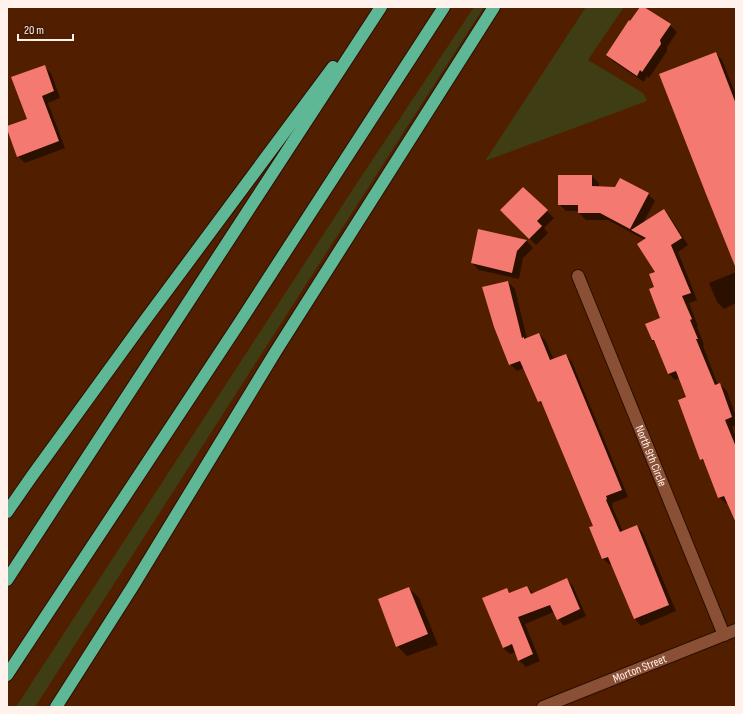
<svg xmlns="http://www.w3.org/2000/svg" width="743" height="714" font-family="'Sofia Sans Condensed',sans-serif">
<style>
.green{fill:#3f3d13}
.shadow{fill:#0007}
.building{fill:#f47a71}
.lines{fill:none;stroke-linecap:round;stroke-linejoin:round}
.street-casing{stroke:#2b0f03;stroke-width:14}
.highway-casing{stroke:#2b0f03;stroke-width:14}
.street{stroke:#8a5035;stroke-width:12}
.highway{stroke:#5eb895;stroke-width:12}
.labels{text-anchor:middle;stroke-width:4;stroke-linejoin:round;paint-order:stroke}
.street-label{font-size:12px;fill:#fff1eb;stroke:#411904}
</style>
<rect width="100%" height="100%" fill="#521e00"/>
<g class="green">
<polygon points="474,7 484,7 35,707 16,707 353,189"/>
<polygon points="586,7 624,7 588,60 643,93 647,101 485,161"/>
</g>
<g class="shadow">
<polygon points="641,7 670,25 677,32 667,47 667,51 649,78 647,76 644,82 614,62 607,55"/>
<polygon points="716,53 722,60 736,95 736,266 661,75"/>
<polygon points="44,66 51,73 60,98 48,103 65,148 25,163 18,156"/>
<polygon points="592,176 599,183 599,187 648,194 655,201 643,223 664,210 670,217 688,245 678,252 697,300 689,303 698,326 697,327 704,345 703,346 718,385 720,384 727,391 736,417 736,425 732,427 736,438 736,522 728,503 726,504 719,497 706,464 701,459 687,397 680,378 675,380 668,373 657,344 652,340 661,318 656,287 656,273 645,240 608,220 586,220 579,213 579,211 566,211 559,204"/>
<polygon points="523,188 554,218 544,228 548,233 536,245 501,210"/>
<polygon points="479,230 527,241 533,248 523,258 519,279 479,270 472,263"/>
<polygon points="736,272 736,303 724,309 717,302 709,283"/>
<polygon points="508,282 515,289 527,339 539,334 546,341 554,360 566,355 572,362 628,497 612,503 613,506 612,506 623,532 637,526 643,533 676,611 641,626 635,619 613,564 610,565 603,559 594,526 544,406 539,401 524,368 517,371 510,364"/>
<polygon points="566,579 573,586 586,616 564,626 558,619 554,612 525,624 540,661 526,667 519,660 516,652 510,654 503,648 506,589 511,594 527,587 534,594"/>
<polygon points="409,588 419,598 438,645 407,656 397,646"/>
</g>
<g class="building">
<polygon points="640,7 644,7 671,24 660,40 661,44 642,72 640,70 637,76 606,55 629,20 630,21"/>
<polygon points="716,52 736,104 735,266 706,194 659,74"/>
<polygon points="45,65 54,91 42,96 59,141 17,157 7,129 7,126 27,119 11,77"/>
<polygon points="558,175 592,175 592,186 615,187 620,178 649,193 630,229 600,213 578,213 578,205 558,205"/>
<polygon points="523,187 548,210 537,221 542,226 529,239 500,210"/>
<polygon points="664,209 682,238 671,245 691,293 682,296 692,319 690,320 698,339 696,339 715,385 720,383 732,417 725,420 736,447 736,523 724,496 718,498 703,459 700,460 678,400 686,397 676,371 668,374 654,340 652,340 645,324 660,318 649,289 654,287 649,274 655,272 637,244 646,238 631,230"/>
<polygon points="478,229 527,240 517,251 512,273 471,263"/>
<polygon points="508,281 522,338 524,337 524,339 539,333 550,360 566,354 622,490 606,496 607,499 606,500 620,532 637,525 669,605 634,619 608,557 602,559 589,527 593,526 541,401 538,402 520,361 509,365 494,327 482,287"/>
<polygon points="567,578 580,609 557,620 550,605 518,617 533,654 518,661 512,644 503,648 482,598 507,588 509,593 527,586 531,594"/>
<polygon points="409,587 428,634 396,647 378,599"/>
</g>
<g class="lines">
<defs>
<g id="street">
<path id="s1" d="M578 276 724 635"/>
<path id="s2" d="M543 707 736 630"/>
</g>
<g id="highway">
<polyline points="7,512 32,476 143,323 333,67"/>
<polyline points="7,580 381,7"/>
<polyline points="7,675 238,325 444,7"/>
<polyline points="56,707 133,586 276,351 494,7"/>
</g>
</defs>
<use href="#street" class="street-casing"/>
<use href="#highway" class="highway-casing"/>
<use href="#street" class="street"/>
<use href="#highway" class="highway"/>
</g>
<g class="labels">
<g class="street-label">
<text dy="4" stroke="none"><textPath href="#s1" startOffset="194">North 9th Circle</textPath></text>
<text dy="4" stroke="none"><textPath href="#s2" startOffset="104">Morton Street</textPath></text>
</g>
</g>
<rect width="743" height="714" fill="none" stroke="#fff1eb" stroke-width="16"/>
<path d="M18 34v6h55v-6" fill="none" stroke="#fff1eb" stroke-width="2"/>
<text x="24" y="34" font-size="12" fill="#fff1eb" stroke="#411904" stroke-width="3" paint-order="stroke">20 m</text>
</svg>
